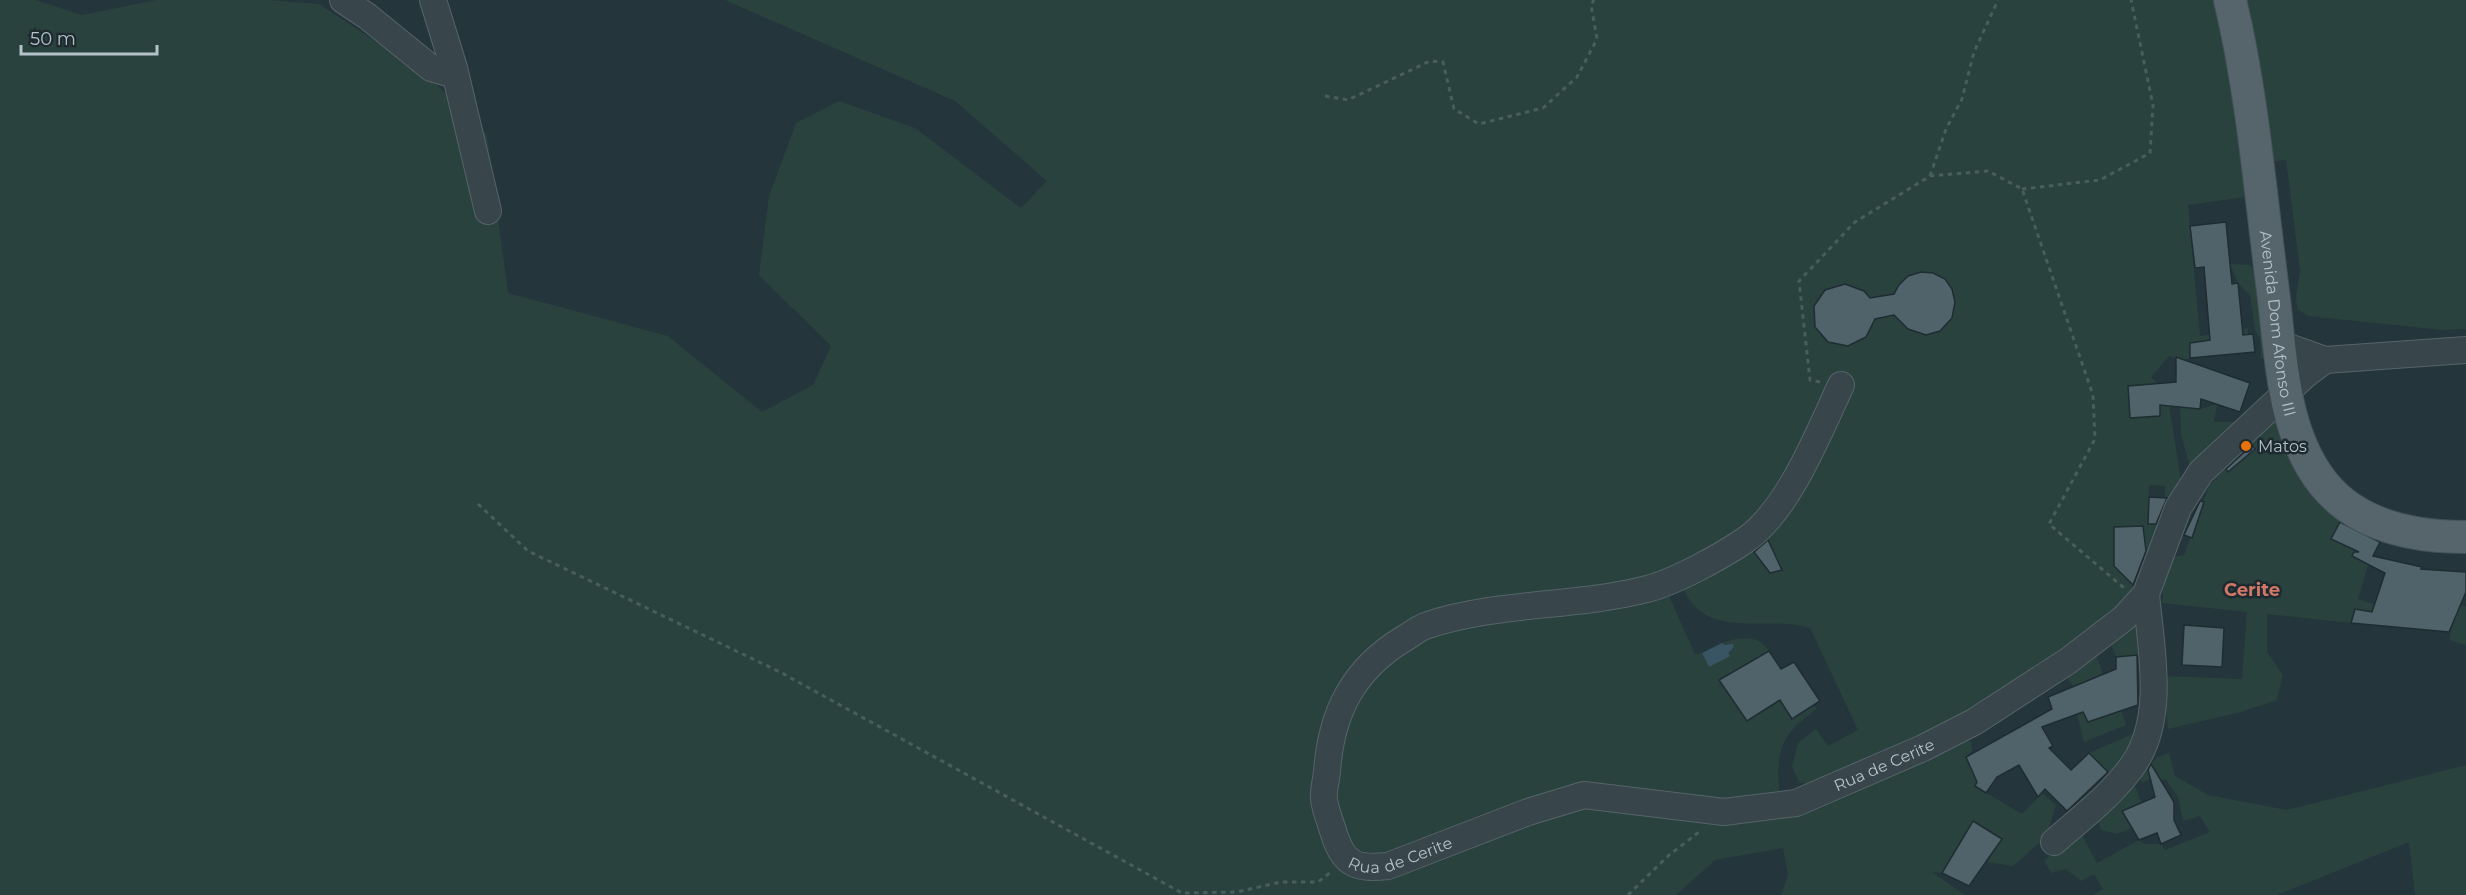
<svg xmlns="http://www.w3.org/2000/svg" width="2466" height="895" font-family="Montserrat,sans-serif">
<style>
.green{fill:#2a423d;fill-rule:evenodd}
.water{fill:#395563}
.building{fill:#50626a;stroke:#1f2d33;stroke-width:1.5}
.lines{fill:none;stroke-linecap:round;stroke-linejoin:round}
.minor-casing{stroke:#56646a;stroke-width:28}
.major-casing{stroke:#445258;stroke-width:34}
.path{stroke:#485e5b;stroke-width:3;stroke-dasharray:4.5 4.5;stroke-linecap:butt}
.minor{stroke:#38464c;stroke-width:26}
.major{stroke:#56656c;stroke-width:32}
.food-dot{fill:#e8710a;stroke:#1d2b31;stroke-width:2}
.labels{text-anchor:middle;stroke-width:5;stroke-linejoin:round;paint-order:stroke}
.street-label{font-size:16px;fill:#b4c1c8;stroke:#1d2b31}
.poi-label{font-size:16px;fill:#b4c1c8;stroke:#1d2b31;text-anchor:start}
.neighbourhood-label{font-size:18px;font-weight:bold;fill:#d17966;stroke:#1d2b31}
</style>
<rect width="100%" height="100%" fill="#24353c"/>
<g class="green">
<path d="M0 0H35L82 15 156 0H268L319 4 427 75 487 135 508 293 668 336 762 412 813 385 831 346 759 275 769 196 796 123 839 101 915 128 1021 208 1047 181 955 101 725 0H2214L2228 55 2246 197 2188 205 2200 336 2248 328V334L2226 336V340L2191 343 2190 359H2176L2169 356 2151 377 2158 384 2128 386 2131 418 2160 416 2159 394 2168 397 2181 482 2169 498H2165V486L2149 485 2148 524 2168 525 2149 572 2144 535 2136 526 2114 527V566L2139 590C2084 633 2029 680 1968 714 1917 741 1862 762 1809 785L1799 782 1792 767 1798 743 1816 729 1828 746 1858 730 1810 628C1765 614 1706 642 1683 588L1669 596 1695 654 1702 653 1709 667 1734 647 1733 645H1723L1722 643C1739 637 1759 634 1769 651L1747 721 1780 700 1792 718 1814 705 1817 709C1780 734 1775 753 1780 796L1758 795 1775 820 1968 740 1971 742 1972 751 1966 757 1985 769 1976 785 1978 788 2022 814 2042 793 2056 805 2048 831 2051 833 2013 866 1987 862 2002 839 1973 822 1960 843 1969 850 1951 860 1942 873 1932 872 1965 895H1781L1788 875 1783 848 1715 860 1676 895H0ZM1767 537 1782 570 1770 573 1751 547Z"/>
<polygon points="2241,0 2466,0 2466,329 2442,330 2308,316 2297,309 2296,296 2300,271 2286,160 2265,162"/>
<polygon points="2230,264 2249,265 2259,271 2270,356 2261,358 2260,340 2255,329 2250,295 2238,283"/>
<polygon points="2217,404 2214,422 2243,422 2190,467 2181,434 2180,407 2200,409"/>
<polygon points="2277,419 2343,516 2331,539 2359,552 2356,558 2368,565 2358,599 2382,607 2461,605 2466,607 2466,645 2449,640 2454,620 2408,615 2398,628 2391,627 2393,615 2356,609 2351,623 2267,614 2267,652 2283,675 2277,700 2241,712 2168,729 2163,676 2242,679 2247,612 2162,603 2166,559 2184,555 2209,486 2225,468 2229,472 2255,449 2245,438 2256,427"/>
<polygon points="2141,616 2142,655 2116,657 2109,640"/>
<polygon points="2095,650 2103,675 2074,687 2063,673"/>
<polygon points="2121,709 2126,725 2084,742 2077,715 2083,712 2089,722"/>
<polygon points="2137,732 2113,777 2089,753"/>
<polygon points="2169,753 2175,776 2208,795 2287,810 2466,765 2466,895 2415,895 2409,842 2277,895 2094,895 2103,889 2094,874 2081,881 2066,869 2051,873 2044,861 2079,829 2097,863 2139,840 2144,844 2161,844 2165,850 2210,832 2200,816 2183,821 2178,797 2166,780 2150,779 2142,783 2138,775 2158,757"/>
<polygon points="2133,780 2141,802 2122,811 2132,828 2117,834 2101,830 2096,814"/>
</g>
<polygon class="water" points="1722,643 1724,645 1733,644 1734,647 1728,653 1730,656 1709,667 1702,653"/>
<g class="building">
<polygon points="2226,222 2232,284 2238,283 2243,335 2253,334 2255,352 2190,358 2190,343 2210,340 2204,267 2195,268 2190,226"/>
<polygon points="1921,272 1933,273 1945,279 1952,289 1955,302 1952,318 1940,331 1926,335 1908,329 1894,315 1875,319 1866,337 1848,346 1828,342 1815,327 1814,306 1825,290 1845,284 1864,291 1870,298 1894,294 1899,285 1908,276"/>
<polygon points="2176,357 2250,383 2240,412 2201,399 2200,409 2160,405 2160,416 2130,418 2128,386 2176,382"/>
<polygon points="2252,445 2255,449 2228,472 2226,469"/>
<polygon points="2149,497 2167,498 2156,524 2148,524"/>
<polygon points="2200,501 2204,502 2192,538 2184,535"/>
<polygon points="2340,522 2380,542 2373,556 2422,567 2421,569 2466,572 2466,592 2449,632 2351,623 2355,609 2372,612 2385,573 2352,556 2354,552 2359,552 2331,539"/>
<polygon points="2143,526 2146,551 2133,585 2114,566 2114,527"/>
<polygon points="1768,540 1782,570 1770,573 1754,552"/>
<polygon points="2184,625 2224,628 2222,667 2182,665"/>
<polygon points="1769,651 1781,669 1794,662 1820,701 1792,719 1780,700 1747,721 1719,680"/>
<polygon points="2137,655 2138,705 2088,722 2083,712 2042,727 2053,746 2049,748 2071,770 2089,753 2108,772 2067,811 2045,789 2038,797 2019,765 1997,777 1986,793 1975,786 1977,782 1966,757 2052,709 2048,697 2116,669 2116,657"/>
<polygon points="2151,764 2174,802 2174,820 2181,835 2161,844 2157,833 2139,840 2122,811 2155,797 2148,770"/>
<polygon points="1973,821 2002,839 1969,886 1942,873"/>
</g>
<g class="lines">
<defs>
<g id="minor">
<polyline points="343,0 367,16 431,68 455,75"/>
<polyline points="433,0 454,68 488,211"/>
<polyline points="2280,344 2325,360 2466,350"/>
<path id="s1" d="M1841 385C1819 432 1788 512 1744 541 1720 557 1675 582 1647 589 1577 607 1496 602 1428 625 1420 627 1412 634 1405 638 1353 669 1331 713 1327 772 1326 781 1323 791 1324 799 1325 810 1331 823 1334 834 1344 866 1358 869 1388 866L1528 812 1584 795 1724 812 1796 803 1923 748 1974 722 2068 661 2124 618 2146 594 2178 508 2201 472 2305 375 2325 360"/>
<path d="M2054 842C2081 818 2112 795 2133 765 2166 718 2151 648 2146 594"/>
</g>
<g id="major">
<path id="s2" d="M2230 0C2252 91 2260 190 2272 283 2281 348 2280 429 2323 483 2357 526 2414 537 2466 537"/>
</g>
</defs>
<use href="#minor" class="minor-casing"/>
<use href="#major" class="major-casing"/>
<g class="path">
<polyline points="1325,96 1348,100 1430,61 1443,62 1454,109 1479,124 1543,108 1577,77 1597,39 1591,5 1594,0"/>
<polyline points="1930,176 1946,129 1962,99 1974,52 1998,0"/>
<polyline points="2022,189 2100,180 2150,153 2153,105 2131,0"/>
<polyline points="1820,382 1810,380 1799,281 1855,222 1930,176 1988,171 2022,189 2093,395 2095,439 2049,524 2124,588"/>
<polyline points="478,504 528,551 780,672 1182,893 1237,892 1281,882 1318,882 1331,872"/>
<polyline points="1628,895 1668,856 1699,832"/>
</g>
<use href="#minor" class="minor"/>
<use href="#major" class="major"/>
</g>
<circle class="food-dot" cx="2246" cy="446" r="6"/>
<g class="labels">
<g class="street-label">
<text dy="6" stroke="none"><textPath href="#s2" startOffset="327">Avenida Dom Afonso III</textPath></text>
<text dy="6" stroke="none"><textPath href="#s1" startOffset="1358">Rua de Cerite</textPath></text>
<text dy="6" stroke="none"><textPath href="#s1" startOffset="854">Rua de Cerite</textPath></text>
</g>
<g class="poi-label">
<text x="2258" y="452">Matos</text>
</g>
<g class="neighbourhood-label">
<text x="2252" y="596">Cerite</text>
</g>
</g>
<path d="M21 45v9h136v-9" fill="none" stroke="#b4c1c8" stroke-width="3"/>
<text x="30" y="45" font-size="18" fill="#b4c1c8" stroke="#1d2b31" stroke-width="4.5" paint-order="stroke">50 m</text>
</svg>
